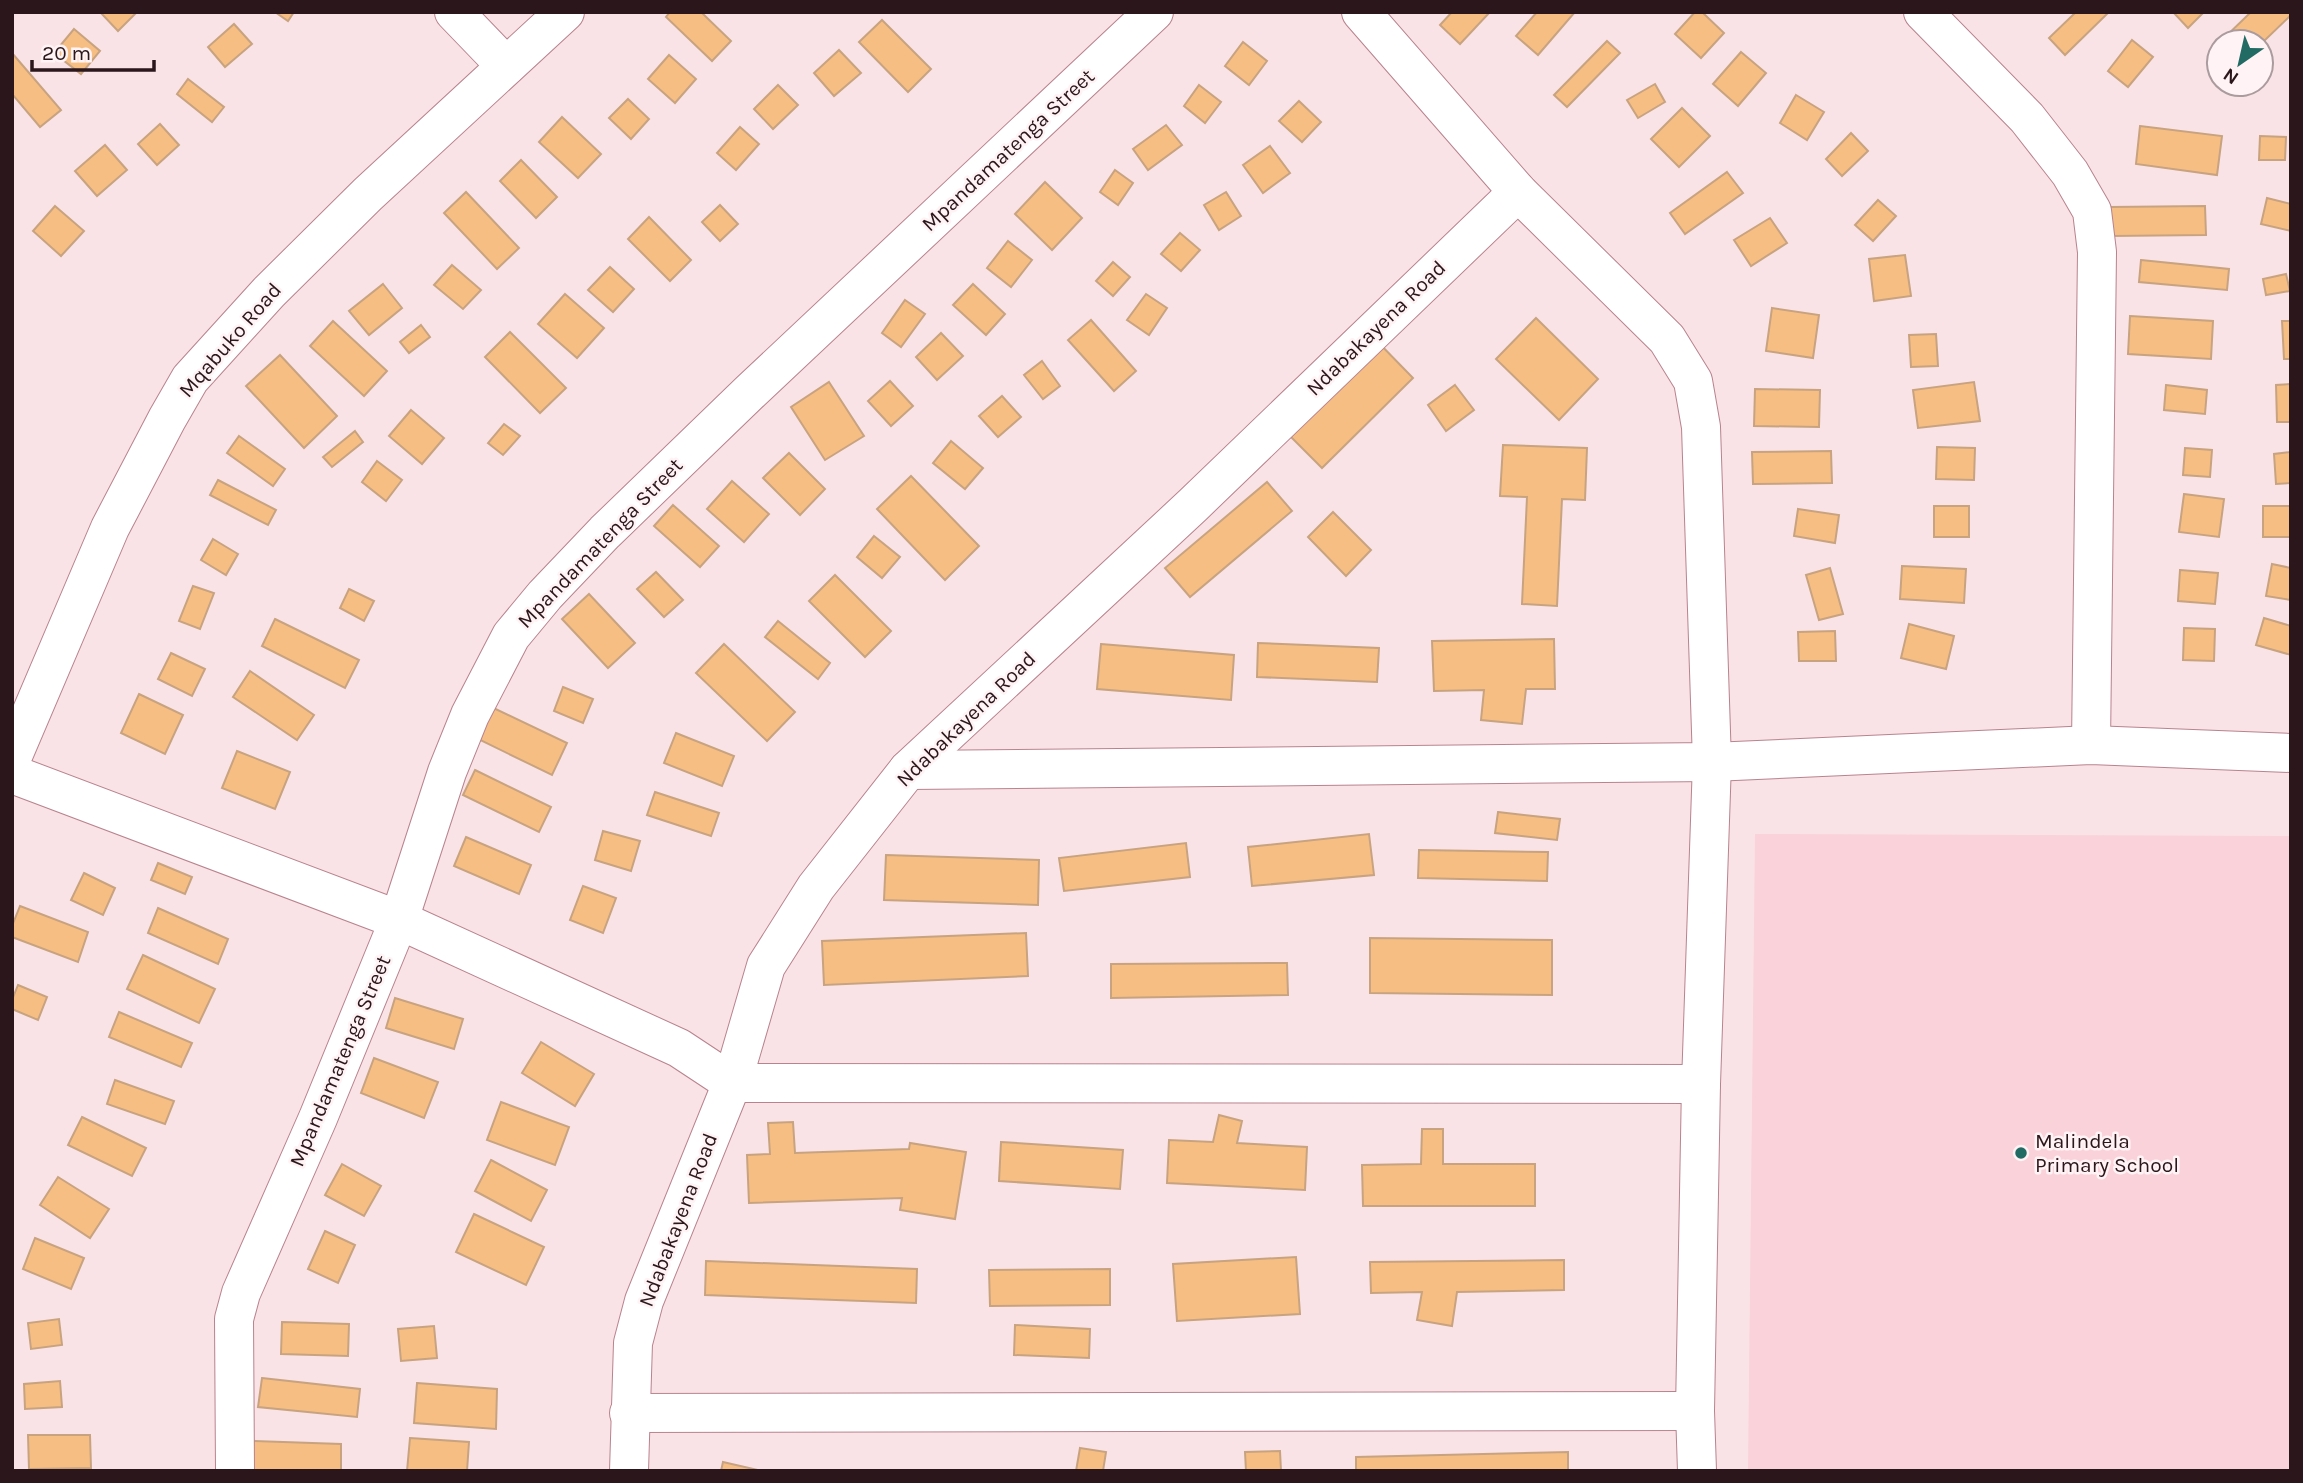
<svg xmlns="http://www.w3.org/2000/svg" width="2303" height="1483" font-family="Karla,sans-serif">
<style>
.built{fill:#fad2d9}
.building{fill:#f7be84;stroke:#c8a37f;stroke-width:2}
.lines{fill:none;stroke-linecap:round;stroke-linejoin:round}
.street-casing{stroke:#b8838e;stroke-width:40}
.street{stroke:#fff;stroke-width:38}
.poi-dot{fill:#226b64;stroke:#fff3f5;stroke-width:2.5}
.labels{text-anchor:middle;stroke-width:5;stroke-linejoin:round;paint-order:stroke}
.street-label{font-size:21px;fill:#2a161b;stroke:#fff3f5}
.poi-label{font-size:21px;fill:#2a161b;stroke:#fff3f5;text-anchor:start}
</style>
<rect width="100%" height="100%" fill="#fae3e6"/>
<polygon class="built" points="1755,834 2291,836 2291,1471 1748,1471"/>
<g class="building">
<polygon points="100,12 135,12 136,13 118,31"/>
<polygon points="275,12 294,12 288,21"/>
<polygon points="670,12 701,12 731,41 712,61 666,17"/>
<polygon points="1452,12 1490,12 1460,44 1440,25"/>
<polygon points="1537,12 1575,12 1538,55 1516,36"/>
<polygon points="1695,12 1702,12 1724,33 1701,58 1675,34"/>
<polygon points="2076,12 2109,12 2065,55 2049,38"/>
<polygon points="2173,12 2204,12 2188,28"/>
<polygon points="2251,12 2291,12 2291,15 2261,44 2261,42 2220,42"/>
<polygon points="882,20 931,69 908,92 859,42"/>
<polygon points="234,24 252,44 225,67 208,47"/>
<polygon points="74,29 100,51 81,74 54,53"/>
<polygon points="2132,40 2153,57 2128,87 2108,71"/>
<polygon points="1607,41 1620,53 1567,107 1554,95"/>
<polygon points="1243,42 1267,61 1249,85 1225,66"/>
<polygon points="839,50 861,73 834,96 814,73"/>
<polygon points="1741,52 1766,73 1738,106 1713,84"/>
<polygon points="12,53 61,110 40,127 12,94"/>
<polygon points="669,55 696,79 675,103 648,79"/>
<polygon points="188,79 224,107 212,122 177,94"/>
<polygon points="1655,84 1665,102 1638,118 1627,100"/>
<polygon points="778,85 798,105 773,129 754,109"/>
<polygon points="1199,85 1221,102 1205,123 1184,106"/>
<polygon points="1796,95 1824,112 1807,140 1780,123"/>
<polygon points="628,99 649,119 631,139 609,118"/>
<polygon points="1299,101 1321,122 1302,142 1279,121"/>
<polygon points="1682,108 1710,136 1679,167 1651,139"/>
<polygon points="562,117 601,154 578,178 539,142"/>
<polygon points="160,124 179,145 157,165 138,144"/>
<polygon points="1166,125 1182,145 1148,170 1133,149"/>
<polygon points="2140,126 2222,136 2217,175 2136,164"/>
<polygon points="740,127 759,144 736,170 717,153"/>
<polygon points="1851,133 1868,151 1842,176 1826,159"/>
<polygon points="2260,136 2286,137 2285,160 2259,160"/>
<polygon points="105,145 127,170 97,196 75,171"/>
<polygon points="1270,146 1290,173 1263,193 1243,165"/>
<polygon points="521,160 557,197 536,218 500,181"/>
<polygon points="1115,170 1133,183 1118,205 1100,192"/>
<polygon points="1727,172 1743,193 1685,234 1670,213"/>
<polygon points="1045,182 1082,218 1052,250 1015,214"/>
<polygon points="466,192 519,248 497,269 444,213"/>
<polygon points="1226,192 1241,216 1219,230 1204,205"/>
<polygon points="2267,198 2291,204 2291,231 2261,224"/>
<polygon points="1878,200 1896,216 1873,241 1855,225"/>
<polygon points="720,205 738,224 720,241 702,222"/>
<polygon points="55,206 84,231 61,256 33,231"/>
<polygon points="2205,206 2206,235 2111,236 2110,207"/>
<polygon points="649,217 691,260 670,281 628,239"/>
<polygon points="1770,218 1787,243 1751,266 1734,240"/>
<polygon points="1180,233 1200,250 1181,271 1161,254"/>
<polygon points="1008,241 1032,260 1011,287 987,268"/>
<polygon points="1905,255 1911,296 1874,301 1869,259"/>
<polygon points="2141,260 2229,269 2227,290 2139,282"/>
<polygon points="1113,262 1130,277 1113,296 1096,281"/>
<polygon points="452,265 481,290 463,309 434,285"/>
<polygon points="610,267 634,289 613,312 588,290"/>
<polygon points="2286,274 2290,291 2266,295 2263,279"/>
<polygon points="383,284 402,308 369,335 349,311"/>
<polygon points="973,284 1005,314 986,335 953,305"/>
<polygon points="565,294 604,328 577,358 538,324"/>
<polygon points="1146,294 1167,308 1149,335 1127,320"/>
<polygon points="905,300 925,314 901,347 882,333"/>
<polygon points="1772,308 1819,315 1813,358 1766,351"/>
<polygon points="2130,316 2213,321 2211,359 2128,354"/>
<polygon points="1536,318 1598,379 1559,420 1496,359"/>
<polygon points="1091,320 1136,371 1114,391 1068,340"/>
<polygon points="333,321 387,371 364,396 310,346"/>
<polygon points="2282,321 2291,321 2291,359 2284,359"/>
<polygon points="421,325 430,337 409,353 400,342"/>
<polygon points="510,332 566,388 540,413 485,357"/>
<polygon points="941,333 963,356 937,380 916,357"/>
<polygon points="1936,334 1938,366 1911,367 1909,335"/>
<polygon points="1373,337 1413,378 1322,468 1282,428"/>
<polygon points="280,355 337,416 304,448 246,386"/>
<polygon points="1042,361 1060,386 1043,399 1024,375"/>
<polygon points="890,381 913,406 891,426 868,401"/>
<polygon points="829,382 864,436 825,460 791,407"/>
<polygon points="1974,382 1980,421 1918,428 1913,390"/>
<polygon points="2291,384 2291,422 2277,422 2276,385"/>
<polygon points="1455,385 1474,410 1446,431 1428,405"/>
<polygon points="2166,385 2207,390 2205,414 2164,410"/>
<polygon points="1755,389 1820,390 1819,427 1754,426"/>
<polygon points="1002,396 1021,417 998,437 979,416"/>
<polygon points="411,410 444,438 422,464 389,436"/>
<polygon points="504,424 520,436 503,455 488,443"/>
<polygon points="355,431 363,442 332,467 323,457"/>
<polygon points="239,436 285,469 273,486 227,453"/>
<polygon points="951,441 983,468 965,489 933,463"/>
<polygon points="1503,445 1587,448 1585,500 1562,499 1557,606 1522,604 1527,497 1500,496"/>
<polygon points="1937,447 1975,448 1974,480 1936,479"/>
<polygon points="2185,448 2212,450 2210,477 2183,475"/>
<polygon points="1831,451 1832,483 1753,484 1752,452"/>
<polygon points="2291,452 2291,483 2276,484 2274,454"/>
<polygon points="789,453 825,489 800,515 763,478"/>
<polygon points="377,461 402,480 386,501 362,482"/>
<polygon points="911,476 979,546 945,580 877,509"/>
<polygon points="218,480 276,510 268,525 210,495"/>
<polygon points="732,481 769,514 744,542 707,509"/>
<polygon points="1267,482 1292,511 1190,597 1165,568"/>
<polygon points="2184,494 2224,499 2219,537 2179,532"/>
<polygon points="673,505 719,546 700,567 654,526"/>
<rect x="1934" y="506" width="35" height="31"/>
<rect x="2263" y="506" width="28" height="31"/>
<polygon points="1798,509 1839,515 1835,543 1794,536"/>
<polygon points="1333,512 1371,550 1346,576 1308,537"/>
<polygon points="874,536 900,557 882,578 857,557"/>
<polygon points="213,539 238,554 226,575 201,560"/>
<polygon points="2272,564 2291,568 2291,600 2266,596"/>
<polygon points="1902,566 1966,569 1964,603 1900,599"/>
<polygon points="1830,568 1843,614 1819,620 1806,575"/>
<polygon points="2180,570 2218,573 2215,604 2178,601"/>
<polygon points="656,572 683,600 664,617 637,589"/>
<polygon points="835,575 891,631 865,657 809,601"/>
<polygon points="193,586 214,593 200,629 179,621"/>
<polygon points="349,589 374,601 364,621 340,608"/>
<polygon points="589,594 635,643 608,668 562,619"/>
<polygon points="2264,618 2291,626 2291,655 2256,645"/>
<polygon points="275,619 359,660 345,688 262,646"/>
<polygon points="778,621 830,663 818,679 765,637"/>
<polygon points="1909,624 1954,636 1946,669 1901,658"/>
<polygon points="2184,628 2215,629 2214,661 2183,660"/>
<polygon points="1835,631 1836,661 1799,661 1798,632"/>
<polygon points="1554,639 1555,689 1526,689 1522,724 1481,720 1484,690 1434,691 1432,641"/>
<polygon points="1258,643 1379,648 1377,682 1257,677"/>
<polygon points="724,644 795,712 767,741 696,673"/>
<polygon points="1101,644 1234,655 1231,700 1097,689"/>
<polygon points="171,653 205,669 192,696 158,679"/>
<polygon points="250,671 314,715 297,740 233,697"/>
<polygon points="563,687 593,699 583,723 554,711"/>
<polygon points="139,694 183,715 165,754 121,733"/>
<polygon points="483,703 567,743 552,775 468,734"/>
<polygon points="676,733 734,756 722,786 664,763"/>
<polygon points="237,751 290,772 275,809 222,788"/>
<polygon points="475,770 551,807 539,832 463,795"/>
<polygon points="655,792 719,813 711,836 647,815"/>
<polygon points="1498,812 1560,819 1557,840 1495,833"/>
<polygon points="603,831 640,841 631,871 595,860"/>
<polygon points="1369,834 1374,875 1252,886 1248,847"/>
<polygon points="466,837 531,865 519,894 454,866"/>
<polygon points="1186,843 1190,877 1064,891 1059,858"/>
<polygon points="1419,850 1548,852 1547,881 1418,878"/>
<polygon points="886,855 1039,860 1038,905 884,900"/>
<polygon points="158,863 192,877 185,894 151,880"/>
<polygon points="84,873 115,888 103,915 71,900"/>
<polygon points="583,886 616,898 603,933 570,920"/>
<polygon points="20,906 88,932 78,962 12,937 12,926"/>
<polygon points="158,908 228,939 218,964 148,933"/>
<polygon points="1026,933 1028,976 824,985 822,941"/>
<polygon points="1370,938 1552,940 1552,995 1370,993"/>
<polygon points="143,955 215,989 199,1023 127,989"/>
<polygon points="1287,963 1288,995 1111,998 1111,964"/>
<polygon points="18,985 47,997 38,1020 12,1009 12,1000"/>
<polygon points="395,998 463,1019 454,1049 386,1028"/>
<polygon points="119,1012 192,1043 181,1067 109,1037"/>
<polygon points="541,1042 594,1074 575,1106 522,1073"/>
<polygon points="374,1058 438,1082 424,1118 361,1093"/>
<polygon points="115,1080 174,1101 165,1124 107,1104"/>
<polygon points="501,1102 569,1127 555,1165 487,1140"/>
<polygon points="1219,1115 1242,1121 1237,1143 1307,1147 1305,1190 1167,1183 1169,1140 1213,1142"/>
<polygon points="82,1117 146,1148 132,1176 68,1145"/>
<polygon points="793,1122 795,1153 909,1149 910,1143 966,1152 955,1219 900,1210 902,1198 749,1203 747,1155 770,1154 768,1123"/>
<polygon points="1422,1129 1443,1129 1443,1164 1535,1164 1535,1206 1363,1206 1362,1165 1421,1164"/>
<polygon points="1001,1142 1123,1150 1120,1189 999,1181"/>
<polygon points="491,1160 547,1190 531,1221 475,1191"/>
<polygon points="342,1164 381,1186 364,1216 325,1195"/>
<polygon points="58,1177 109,1209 90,1238 40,1205"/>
<polygon points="474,1214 544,1247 526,1285 456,1252"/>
<polygon points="325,1231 355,1245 338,1283 308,1269"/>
<polygon points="35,1238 84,1258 71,1289 23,1269"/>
<polygon points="1296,1257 1300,1314 1177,1321 1173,1264"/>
<polygon points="1564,1260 1564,1290 1457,1292 1452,1326 1417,1320 1422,1292 1371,1293 1370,1262"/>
<polygon points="706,1261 917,1269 916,1303 705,1295"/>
<polygon points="1110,1269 1110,1305 990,1306 989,1270"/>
<polygon points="59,1319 62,1345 31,1349 28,1323"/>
<polygon points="282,1322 349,1324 348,1356 281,1354"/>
<polygon points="1015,1325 1090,1329 1089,1358 1014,1355"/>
<polygon points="434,1326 437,1358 401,1361 398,1329"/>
<polygon points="262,1378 360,1389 357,1417 258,1407"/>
<polygon points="60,1381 62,1407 25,1409 24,1384"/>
<polygon points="417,1383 497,1389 496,1429 414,1423"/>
<polygon points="28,1435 90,1435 91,1468 29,1469"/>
<polygon points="410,1438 469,1442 467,1471 407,1471"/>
<polygon points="252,1441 341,1444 341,1471 252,1471"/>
<polygon points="1080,1448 1106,1452 1103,1471 1076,1471"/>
<polygon points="1280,1451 1281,1471 1246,1471 1245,1452"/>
<polygon points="1568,1452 1568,1471 1356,1471 1356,1457"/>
<polygon points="723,1462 758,1470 758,1471 721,1471"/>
</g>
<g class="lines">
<defs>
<g id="street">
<polyline points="454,12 506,66"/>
<polyline points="1361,12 1518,192 1667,339 1693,381 1701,427 1712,762 1701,1084 1695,1411 1697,1471"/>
<polyline points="1923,12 2027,118 2070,173 2092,211 2097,252 2091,745"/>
<polyline points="12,758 110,528 167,419 190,379 269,292 368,194 565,12"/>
<polyline points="908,770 1712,762 2091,745 2291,753"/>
<polyline points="12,774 399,920 679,1048 732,1083 1701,1084"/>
<polyline points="629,1413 1695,1411"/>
<polyline points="235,1471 234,1319 241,1293 318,1118 399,920 447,772 470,715 511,636 545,595 605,532 751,391 1154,12"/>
<polyline points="629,1471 633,1343 644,1301 732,1083 766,966 816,887 908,770 1193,505 1518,192"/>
</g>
</defs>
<use href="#street" class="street-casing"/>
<use href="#street" class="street"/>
</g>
<circle class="poi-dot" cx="2021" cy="1153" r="7"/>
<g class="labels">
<g class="street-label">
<text transform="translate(1008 150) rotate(-43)" y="7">Mpandamatenga Street</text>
<text transform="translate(1376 328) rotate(-44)" y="7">Ndabakayena Road</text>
<text transform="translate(230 340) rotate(-49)" y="7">Mqabuko Road</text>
<text transform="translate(600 543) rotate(-46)" y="7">Mpandamatenga Street</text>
<text transform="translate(966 719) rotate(-44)" y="7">Ndabakayena Road</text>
<text transform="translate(340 1061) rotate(-67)" y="7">Mpandamatenga Street</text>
<text transform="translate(678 1220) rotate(-69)" y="7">Ndabakayena Road</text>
</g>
<g class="poi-label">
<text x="2035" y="1148">Malindela<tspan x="2035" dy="24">Primary School</tspan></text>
</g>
</g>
<rect width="2303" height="1483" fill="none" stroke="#2a161b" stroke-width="28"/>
<g transform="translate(2240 63) rotate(214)"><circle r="33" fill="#fff3f5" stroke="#aa9b9e" stroke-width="2"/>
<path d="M0-5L12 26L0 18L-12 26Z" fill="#226b64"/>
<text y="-10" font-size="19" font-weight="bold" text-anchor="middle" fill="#2a161b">N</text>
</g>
<path d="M32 60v10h122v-10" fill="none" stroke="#2a161b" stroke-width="3.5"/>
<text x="42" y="60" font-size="21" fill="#2a161b" stroke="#fff3f5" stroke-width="5" paint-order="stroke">20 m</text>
</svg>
